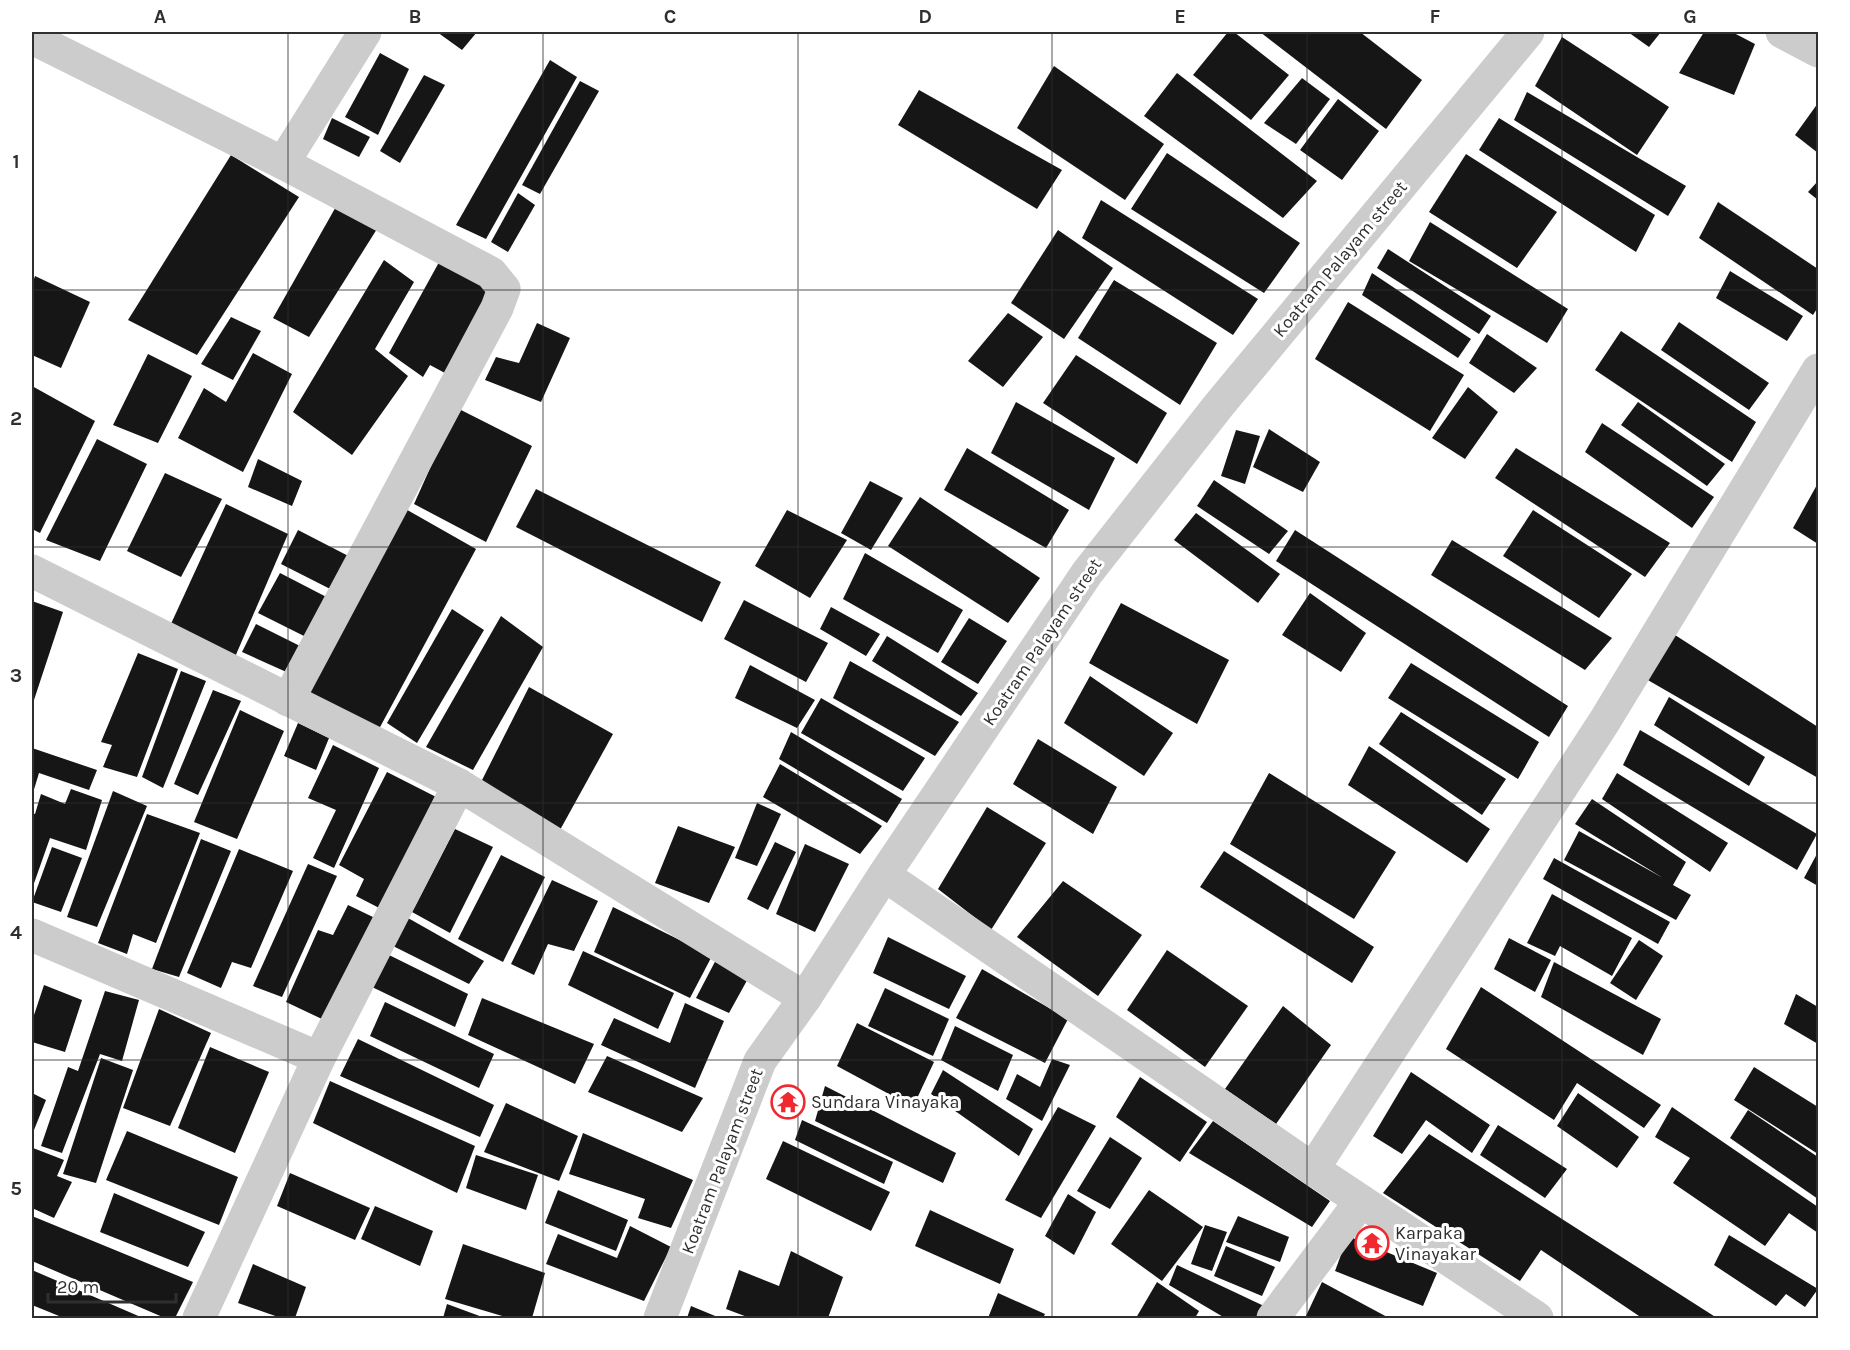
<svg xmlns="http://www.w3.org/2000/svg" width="1850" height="1350" font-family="Karla,sans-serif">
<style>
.building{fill:#161616}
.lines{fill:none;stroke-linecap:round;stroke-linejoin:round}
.minor{stroke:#ccc;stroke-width:33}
.grid{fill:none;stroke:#2f2f2f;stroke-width:1.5;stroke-opacity:0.55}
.labels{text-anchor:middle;stroke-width:6;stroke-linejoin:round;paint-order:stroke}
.street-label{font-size:18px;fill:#2f2f2f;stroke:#fff}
.poi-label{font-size:18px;fill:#2f2f2f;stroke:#fff;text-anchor:start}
.neatline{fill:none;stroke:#2f2f2f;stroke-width:2}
.grid-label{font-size:20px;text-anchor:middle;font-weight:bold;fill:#2f2f2f}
</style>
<rect width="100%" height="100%" fill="#fff"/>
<g class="building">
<polygon points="437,32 477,32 462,50"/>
<polygon points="1228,32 1234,32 1289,75 1251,120 1193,75"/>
<polygon points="1260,32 1360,32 1422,80 1386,129"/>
<polygon points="1628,32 1661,32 1649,47"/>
<polygon points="1704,32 1732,32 1755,44 1734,95 1679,73"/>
<polygon points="1562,37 1669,107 1637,155 1535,86"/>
<polygon points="380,53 409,69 378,135 345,117"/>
<polygon points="550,60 577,77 486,239 456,225"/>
<polygon points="1054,66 1164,144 1125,200 1017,128"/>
<polygon points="1177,73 1317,181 1283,218 1144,116"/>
<polygon points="424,75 445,85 400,163 380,151"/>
<polygon points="1302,78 1330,99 1296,144 1264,123"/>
<polygon points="580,81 599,91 540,194 522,185"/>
<polygon points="919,90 1062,170 1037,209 898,125"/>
<polygon points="1527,92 1686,186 1668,216 1514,120"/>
<polygon points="1338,99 1379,131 1342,180 1300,150"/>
<polygon points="1818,103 1818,153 1795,135"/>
<polygon points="332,118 370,137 359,157 323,139"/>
<polygon points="1499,118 1655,215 1636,252 1479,150"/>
<polygon points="1167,153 1300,243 1264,293 1131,209"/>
<polygon points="1466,154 1557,212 1517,268 1429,212"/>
<polygon points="231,155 299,197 197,355 128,320"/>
<polygon points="1818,181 1818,200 1808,192"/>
<polygon points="518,193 535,205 508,252 491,242"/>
<polygon points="342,196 382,221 309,337 273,318"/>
<polygon points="1101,200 1258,299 1233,335 1082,238"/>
<polygon points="1718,202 1818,269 1818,307 1813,315 1699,238"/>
<polygon points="1430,222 1568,309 1547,343 1409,261"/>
<polygon points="1058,230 1113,268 1064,339 1011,303"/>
<polygon points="1388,249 1491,316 1479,334 1377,268"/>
<polygon points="443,255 506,292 456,379 430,365 423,377 389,353"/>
<polygon points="384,260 414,282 375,349 408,376 352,455 293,412"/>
<polygon points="1730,271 1803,316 1787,341 1716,298"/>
<polygon points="1372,273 1471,339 1458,358 1362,295"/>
<polygon points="35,276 90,302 61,368 32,355 32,285"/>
<polygon points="1114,280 1217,343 1180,405 1078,338"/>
<polygon points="1348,302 1464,375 1430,431 1315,359"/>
<polygon points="1008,313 1043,337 1003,387 968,361"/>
<polygon points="231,317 261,331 233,380 201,364"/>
<polygon points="1679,322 1769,383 1749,410 1661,350"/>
<polygon points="537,323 570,338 541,402 485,380 496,357 519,363"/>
<polygon points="1621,331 1756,422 1732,462 1595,370"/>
<polygon points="1487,334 1537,368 1514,393 1469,363"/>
<polygon points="253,353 292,374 243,472 178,438 204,388 226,402"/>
<polygon points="148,354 192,376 158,443 113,425"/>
<polygon points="1076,355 1167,413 1137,464 1043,403"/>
<polygon points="32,386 95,421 40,533 32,529"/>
<polygon points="1468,387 1498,412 1465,459 1432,438"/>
<polygon points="1016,402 1115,458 1089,510 991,453"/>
<polygon points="1638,402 1725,464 1707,486 1621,425"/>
<polygon points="457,408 532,446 486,542 414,504"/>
<polygon points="1602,423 1714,497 1692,528 1585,452"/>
<polygon points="1269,429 1320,462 1303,492 1253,467"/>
<polygon points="1236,430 1260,436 1245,484 1221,476"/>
<polygon points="97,439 147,464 100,561 46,540"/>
<polygon points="967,448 1069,510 1046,548 944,490"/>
<polygon points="1516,448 1670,543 1645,577 1495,478"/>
<polygon points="258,459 302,481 292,506 248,487"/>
<polygon points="165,473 222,499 181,577 127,551"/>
<polygon points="1214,480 1288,531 1269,554 1197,506"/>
<polygon points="870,481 903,498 871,550 841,533"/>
<polygon points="1818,483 1818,544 1793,528"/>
<polygon points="536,489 721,582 702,622 516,527"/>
<polygon points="920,497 1040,578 1008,623 888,546"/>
<polygon points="226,504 288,534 235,657 170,626"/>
<polygon points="402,507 476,549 379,729 306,694"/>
<polygon points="787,510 847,540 810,598 755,566"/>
<polygon points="1533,510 1632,574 1599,618 1503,556"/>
<polygon points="1196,513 1280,574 1258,603 1174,540"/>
<polygon points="298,530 360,562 342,595 281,564"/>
<polygon points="1295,530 1568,706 1549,737 1276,561"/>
<polygon points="1452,540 1612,638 1585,670 1431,575"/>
<polygon points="865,553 963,610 938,653 843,599"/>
<polygon points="280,573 340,604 320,644 258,613"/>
<polygon points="1310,593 1366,633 1341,672 1282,635"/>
<polygon points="744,600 828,643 806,682 724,639"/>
<polygon points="32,601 63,612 32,706"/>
<polygon points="1121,603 1229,660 1197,724 1089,663"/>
<polygon points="831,607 880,634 866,656 820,629"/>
<polygon points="452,609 484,630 417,743 387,723"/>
<polygon points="501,616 543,647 473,770 426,747"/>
<polygon points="969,618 1007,641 978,684 941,662"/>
<polygon points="256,624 314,653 302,679 242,652"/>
<polygon points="1675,635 1818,727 1818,778 1646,679"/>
<polygon points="887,636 978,693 961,716 872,661"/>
<polygon points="138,653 178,669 137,777 103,767 112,745 101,742"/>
<polygon points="850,661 959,722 935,756 833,698"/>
<polygon points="1411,663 1539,742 1518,779 1388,698"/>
<polygon points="750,665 815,700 797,728 735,698"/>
<polygon points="181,671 206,681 163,788 142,777"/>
<polygon points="1090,676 1173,733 1144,776 1064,723"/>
<polygon points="529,687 613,734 560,830 479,786"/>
<polygon points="213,690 241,701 198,795 174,784"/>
<polygon points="1669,697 1765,757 1749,786 1654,725"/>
<polygon points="821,698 925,758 903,791 801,733"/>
<polygon points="240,710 284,731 237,839 194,822"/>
<polygon points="1401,712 1506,779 1482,815 1379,744"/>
<polygon points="298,723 329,738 316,770 284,756"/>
<polygon points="1640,730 1817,834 1797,870 1623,765"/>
<polygon points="791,732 902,799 887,823 779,759"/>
<polygon points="1038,739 1117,787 1093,834 1013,784"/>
<polygon points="333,745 379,768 334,868 313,858 336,810 308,798"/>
<polygon points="1369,746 1490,829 1467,863 1348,785"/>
<polygon points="32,748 97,770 89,790 39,773 32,796"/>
<polygon points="780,764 882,826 860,854 763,797"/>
<polygon points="387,772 444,801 385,911 356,896 364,879 339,865"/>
<polygon points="1269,773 1396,852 1354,919 1230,844"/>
<polygon points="1617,773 1728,843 1710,872 1602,799"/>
<polygon points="71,789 102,800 86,850 50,838 32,889 32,813 35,814 41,794 65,804"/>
<polygon points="113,791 147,806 97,927 67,917"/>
<polygon points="1592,799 1686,862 1673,885 1691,895 1676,920 1564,860 1579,831 1663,878 1575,824"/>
<polygon points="757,803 781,814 757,866 735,858"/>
<polygon points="987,807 1046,843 991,930 938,889"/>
<polygon points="147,814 200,833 156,943 133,934 127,954 98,943"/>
<polygon points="678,826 735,847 709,903 655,883"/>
<polygon points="455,829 493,847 450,933 412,912"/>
<polygon points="201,839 231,851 179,977 152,969"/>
<polygon points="775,842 796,852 768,910 747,899"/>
<polygon points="805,844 849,864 815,932 776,914"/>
<polygon points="52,847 82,858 61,912 32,902"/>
<polygon points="239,849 293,871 251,968 232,962 221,988 187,973"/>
<polygon points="1224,851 1374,947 1352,983 1200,887"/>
<polygon points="1818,852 1818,886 1804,878"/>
<polygon points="501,855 545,877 503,962 458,939"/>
<polygon points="1554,858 1670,922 1658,944 1543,879"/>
<polygon points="308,864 337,876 282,997 253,986"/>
<polygon points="552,880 598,901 574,951 548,944 534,975 511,964"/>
<polygon points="1063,881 1142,935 1098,996 1017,937"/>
<polygon points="1552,894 1632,938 1612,976 1560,946 1555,956 1527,943"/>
<polygon points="348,905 375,918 324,1020 286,1002 318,930 333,935"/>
<polygon points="613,907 712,956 690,998 594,952"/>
<polygon points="408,918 484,961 469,984 393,946"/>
<polygon points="888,937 966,976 949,1009 873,973"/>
<polygon points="1509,938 1551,960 1535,992 1494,969"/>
<polygon points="1639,940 1663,956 1636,1000 1610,983"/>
<polygon points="1167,950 1248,1006 1205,1067 1127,1010"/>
<polygon points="583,951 674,993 658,1029 568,985"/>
<polygon points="387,954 468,994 455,1027 372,987"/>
<polygon points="719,954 750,975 729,1013 696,998"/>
<polygon points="1554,962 1661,1019 1643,1055 1541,997"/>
<polygon points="982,969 1068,1019 1045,1063 956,1018"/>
<polygon points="44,985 82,1000 65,1052 32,1042 32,1021"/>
<polygon points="1481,987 1661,1105 1644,1128 1577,1083 1554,1120 1446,1049"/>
<polygon points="885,988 949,1019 933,1056 868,1026"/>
<polygon points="105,991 139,1000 122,1061 100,1054 62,1153 41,1146 68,1067 78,1071"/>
<polygon points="1796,994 1818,1007 1818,1044 1784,1024"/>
<polygon points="482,998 594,1044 575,1084 468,1035"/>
<polygon points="385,1002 494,1054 479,1088 370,1036"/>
<polygon points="685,1003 724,1021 695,1088 601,1045 614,1018 670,1043"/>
<polygon points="1283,1006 1331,1045 1276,1124 1225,1089"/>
<polygon points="159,1009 211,1033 170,1126 123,1108"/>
<polygon points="857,1023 934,1062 913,1107 837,1066"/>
<polygon points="955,1026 1013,1055 998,1091 941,1060"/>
<polygon points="358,1039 494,1105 480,1137 340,1076"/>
<polygon points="210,1047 269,1072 235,1153 178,1128"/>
<polygon points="607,1056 703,1098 682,1132 588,1092"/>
<polygon points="101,1058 133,1070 96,1183 63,1174"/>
<polygon points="1052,1059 1070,1065 1042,1121 1006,1099 1017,1074 1040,1087"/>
<polygon points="1754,1067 1818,1107 1818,1154 1734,1100"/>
<polygon points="943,1070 1033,1129 1019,1156 931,1094"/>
<polygon points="1411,1072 1490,1125 1472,1153 1426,1120 1402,1154 1373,1136"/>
<polygon points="1140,1077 1207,1122 1180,1162 1116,1117"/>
<polygon points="330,1081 475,1146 457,1193 313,1123"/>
<polygon points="825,1086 956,1153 943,1183 815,1121"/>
<polygon points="32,1093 46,1100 32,1135"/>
<polygon points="1578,1093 1639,1137 1617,1168 1557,1126"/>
<polygon points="506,1103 578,1136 559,1181 484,1152"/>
<polygon points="1058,1107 1096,1126 1041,1218 1005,1200"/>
<polygon points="1672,1107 1818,1207 1818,1233 1789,1213 1765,1246 1673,1183 1690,1158 1655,1137"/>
<polygon points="1748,1110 1818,1157 1818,1199 1730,1138"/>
<polygon points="802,1120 893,1162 884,1184 795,1140"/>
<polygon points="1213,1121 1330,1201 1312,1227 1189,1153"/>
<polygon points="1498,1125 1567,1169 1545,1198 1480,1155"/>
<polygon points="127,1131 238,1177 219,1225 106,1180"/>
<polygon points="583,1133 693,1180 671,1228 638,1218 645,1199 569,1174"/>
<polygon points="1429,1134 1717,1318 1642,1318 1541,1250 1520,1281 1383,1193"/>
<polygon points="1110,1137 1142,1158 1110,1209 1077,1191"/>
<polygon points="783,1141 890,1192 871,1231 766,1179"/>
<polygon points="33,1148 64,1160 57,1176 72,1182 54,1218 32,1208"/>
<polygon points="476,1155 538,1175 526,1210 466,1188"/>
<polygon points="290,1173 370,1208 355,1240 277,1206"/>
<polygon points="558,1190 628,1220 616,1251 545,1223"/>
<polygon points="1149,1190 1203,1227 1162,1281 1111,1244"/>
<polygon points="114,1193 205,1232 188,1267 100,1232"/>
<polygon points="1068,1194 1096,1212 1074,1255 1045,1236"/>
<polygon points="375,1206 433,1231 420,1266 361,1239"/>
<polygon points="930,1210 1014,1249 1000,1284 915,1246"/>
<polygon points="32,1216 193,1282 175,1318 165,1318 32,1261"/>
<polygon points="1238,1216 1289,1237 1280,1262 1226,1242"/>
<polygon points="1205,1225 1227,1232 1212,1271 1191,1264"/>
<polygon points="630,1226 671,1247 644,1301 546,1264 558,1234 617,1258"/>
<polygon points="1729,1235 1818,1289 1805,1307 1786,1294 1776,1306 1714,1265"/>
<polygon points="1348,1236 1437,1273 1423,1306 1335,1271"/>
<polygon points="463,1244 545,1273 532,1318 509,1318 445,1299"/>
<polygon points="1226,1246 1275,1267 1262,1296 1214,1276"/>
<polygon points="791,1251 843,1277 828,1318 750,1318 726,1309 739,1270 779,1286"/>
<polygon points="253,1264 306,1287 295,1318 281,1318 238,1303"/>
<polygon points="1177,1265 1264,1306 1258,1318 1225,1318 1169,1285"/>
<polygon points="32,1270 143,1318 64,1318 32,1305"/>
<polygon points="1157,1282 1199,1311 1195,1318 1136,1318"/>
<polygon points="1322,1282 1389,1318 1305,1318"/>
<polygon points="998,1293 1045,1314 1043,1318 988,1318"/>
<polygon points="447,1304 485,1318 443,1318"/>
<polygon points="691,1306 720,1318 687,1318"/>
</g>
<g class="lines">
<g class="minor">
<polyline points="1782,32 1818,51"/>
<polyline points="32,38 283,163 491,273 504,289 497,308 288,700"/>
<polyline points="283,163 365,32"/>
<polyline points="32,571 459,785 805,998"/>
<polyline points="884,875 1313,1169"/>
<polyline points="32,935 319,1058"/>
<polyline points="199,1318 319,1058 459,785"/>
<polyline points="660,1318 760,1061 805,998 884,875 1087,573 1219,405 1528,32"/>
<polyline points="1273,1318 1361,1201"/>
<polyline points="1537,1318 1313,1169 1604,722 1818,370"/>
</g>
</g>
<path class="grid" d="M288 32V1318M543 32V1318M798 32V1318M1052 32V1318M1307 32V1318M1562 32V1318M32 290H1818M32 547H1818M32 803H1818M32 1060H1818"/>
<defs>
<symbol id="temple-ring" viewBox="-11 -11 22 22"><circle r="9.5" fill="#fff" stroke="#ef292f" stroke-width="1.5"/><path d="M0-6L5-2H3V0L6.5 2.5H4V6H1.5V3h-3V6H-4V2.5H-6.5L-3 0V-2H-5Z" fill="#ef292f"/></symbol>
</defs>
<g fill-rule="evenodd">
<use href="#temple-ring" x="769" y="1083" width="38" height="38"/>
<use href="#temple-ring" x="1353" y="1224" width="38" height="38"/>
</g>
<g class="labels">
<g class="street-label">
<text transform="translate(1340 259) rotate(-50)" y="6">Koatram Palayam street</text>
<text transform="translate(1042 642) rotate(-56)" y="6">Koatram Palayam street</text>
<text transform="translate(722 1161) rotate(-69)" y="6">Koatram Palayam street</text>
</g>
<g class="poi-label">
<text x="811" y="1108">Sundara Vinayaka</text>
<text x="1395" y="1239">Karpaka<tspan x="1395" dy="21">Vinayakar</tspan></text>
</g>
</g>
<rect width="1850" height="1350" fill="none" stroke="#ffffff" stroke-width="66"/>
<path d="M48 1293v9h128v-9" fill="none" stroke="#2f2f2f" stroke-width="3"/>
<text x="57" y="1293" font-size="18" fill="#2f2f2f" stroke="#ffffff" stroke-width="4.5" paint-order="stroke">20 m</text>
<rect x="33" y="33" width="1784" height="1284" class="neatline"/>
<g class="grid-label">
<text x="160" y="23">A</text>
<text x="415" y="23">B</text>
<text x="670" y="23">C</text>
<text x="925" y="23">D</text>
<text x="1180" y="23">E</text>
<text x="1435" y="23">F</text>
<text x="1690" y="23">G</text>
<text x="16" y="168">1</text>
<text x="16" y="425">2</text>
<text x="16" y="682">3</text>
<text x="16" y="939">4</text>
<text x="16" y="1195">5</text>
</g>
</svg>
